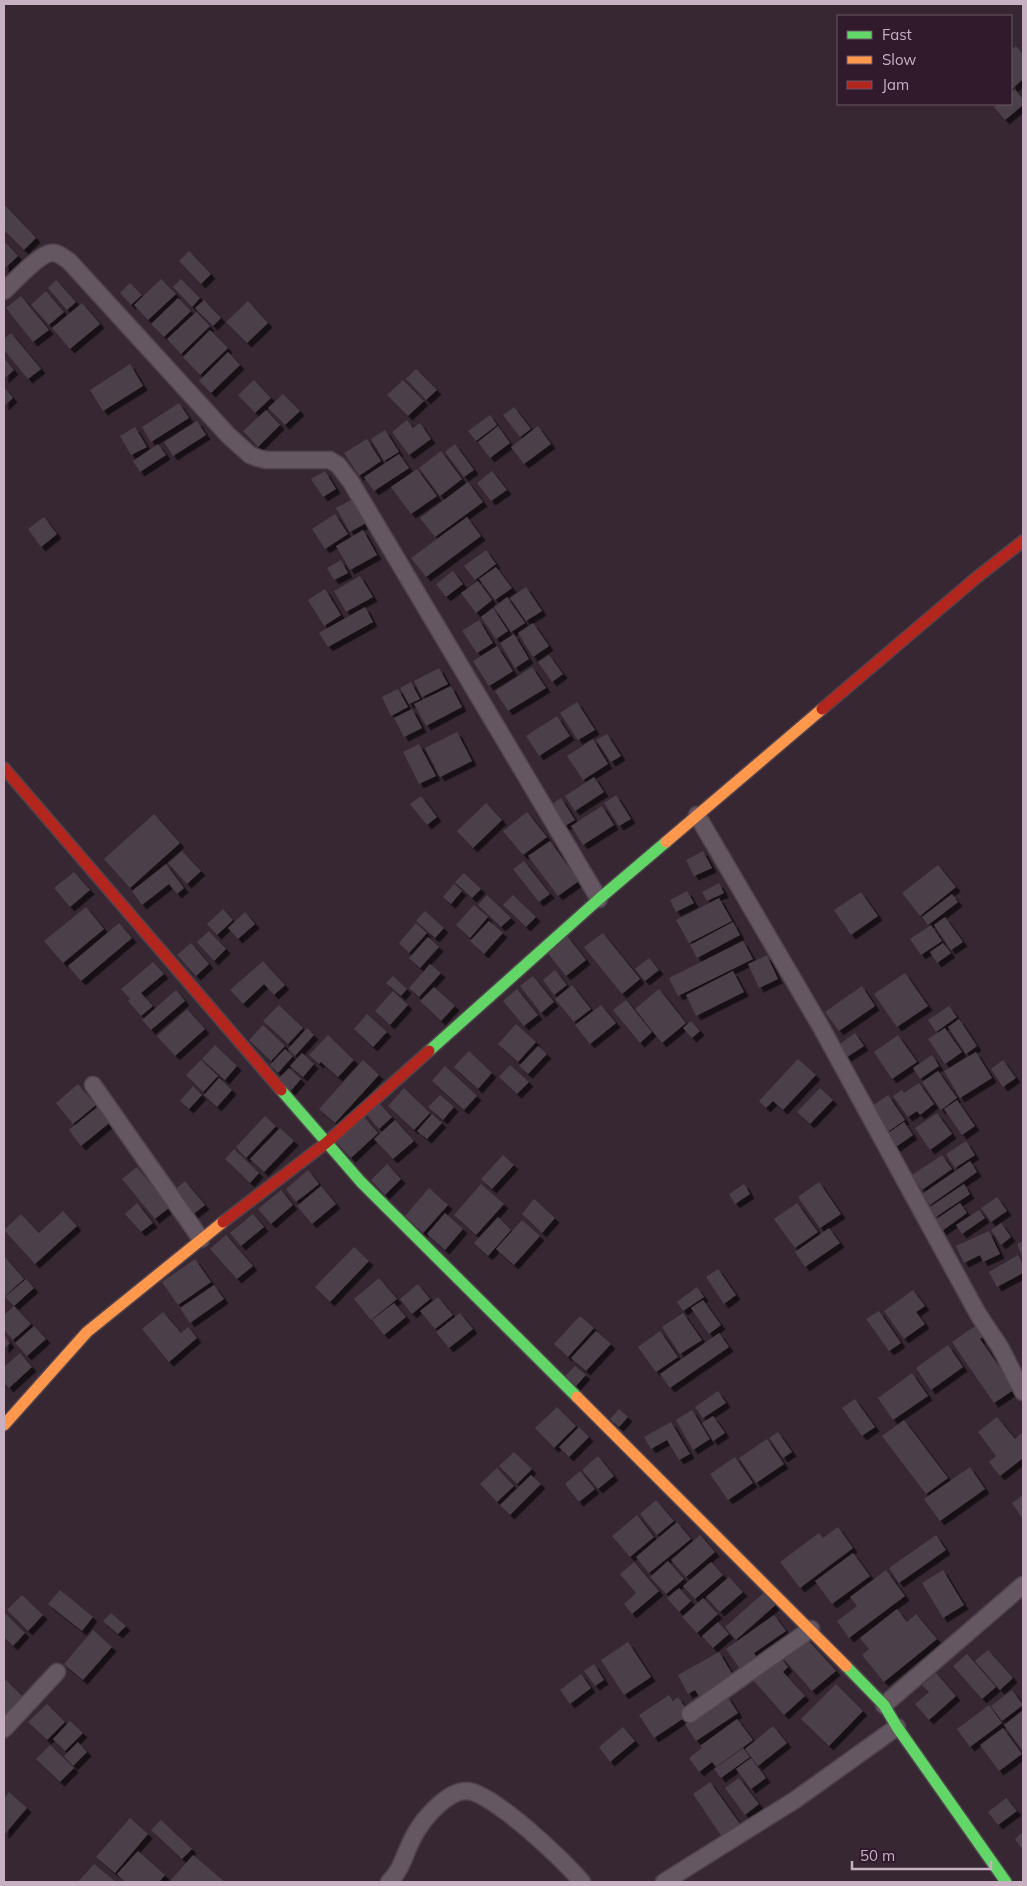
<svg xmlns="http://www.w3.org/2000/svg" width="1027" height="1886" font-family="Mulish,sans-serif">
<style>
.building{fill:#4c3f49;filter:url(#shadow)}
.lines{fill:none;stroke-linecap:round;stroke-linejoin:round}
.street-casing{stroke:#4f434d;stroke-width:19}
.fast-casing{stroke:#4f434d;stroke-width:14}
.slow-casing{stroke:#4f434d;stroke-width:14}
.jam-casing{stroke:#4f434d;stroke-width:14}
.street{stroke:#645762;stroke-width:16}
.fast{stroke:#63d668;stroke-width:11}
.slow{stroke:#ff974d;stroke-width:11}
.jam{stroke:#b3261e;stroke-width:11}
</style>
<defs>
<filter id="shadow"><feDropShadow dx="4.5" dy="4.5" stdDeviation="0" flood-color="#0009"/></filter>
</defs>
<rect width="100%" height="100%" fill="#362733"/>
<g class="building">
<polygon points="1016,46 1023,54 1023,79 1011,90 1011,50"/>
<polygon points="1015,89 1023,99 1023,105 1005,120 994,107 998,104 1011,104 1011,93"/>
<polygon points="4,204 36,238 24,250 4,230"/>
<polygon points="4,241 18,256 4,269"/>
<polygon points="189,251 211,274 201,284 179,261"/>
<polygon points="161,279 176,294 148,320 134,305"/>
<polygon points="181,279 200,298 192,307 173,287"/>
<polygon points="56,280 76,302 67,310 48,288"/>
<polygon points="130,283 142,295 131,305 120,293"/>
<polygon points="46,291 64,312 49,325 31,305"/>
<polygon points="21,296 49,330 33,342 6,308"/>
<polygon points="178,298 191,311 164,337 151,324"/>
<polygon points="204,300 221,318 213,326 195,308"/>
<polygon points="248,301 268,323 247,343 226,322"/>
<polygon points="82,303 100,324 70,349 52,328"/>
<polygon points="196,312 210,326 181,354 167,339"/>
<polygon points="210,330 228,348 200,375 183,357"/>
<polygon points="11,333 41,369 28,379 4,350 4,339"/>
<polygon points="228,352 240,365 211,393 199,381"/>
<polygon points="4,358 14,370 4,379"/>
<polygon points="130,364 143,386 103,411 90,390"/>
<polygon points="416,369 437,390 426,400 406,379"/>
<polygon points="254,380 271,398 255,413 238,395"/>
<polygon points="403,380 424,401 408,416 387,395"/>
<polygon points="4,387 13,398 4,406"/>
<polygon points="283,394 300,411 285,425 268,408"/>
<polygon points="179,403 189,418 151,442 142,427"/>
<polygon points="514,407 531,429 520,437 503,415"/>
<polygon points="266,410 280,425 258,447 243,431"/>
<polygon points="490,415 497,425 476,441 468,431"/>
<polygon points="407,420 413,428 420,423 431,439 409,455 392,432"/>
<polygon points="197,421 206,435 173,456 164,442"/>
<polygon points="498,426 510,443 490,458 478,442"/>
<polygon points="538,426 551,444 524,464 511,447"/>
<polygon points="135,427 147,447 131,455 120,436"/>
<polygon points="385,430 399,452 384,461 371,439"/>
<polygon points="367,439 381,461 359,476 344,453"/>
<polygon points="158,444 166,455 140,472 133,461"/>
<polygon points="455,444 474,470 464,477 445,452"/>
<polygon points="441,451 462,479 440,496 419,468"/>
<polygon points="399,454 409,468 374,491 364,477"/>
<polygon points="417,469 437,496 411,514 391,487"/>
<polygon points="325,471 336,489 323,497 311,479"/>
<polygon points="492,471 507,490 491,501 477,483"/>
<polygon points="468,482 483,502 435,537 420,518"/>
<polygon points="355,498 368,522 350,532 336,508"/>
<polygon points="335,514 348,534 325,549 312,529"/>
<polygon points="44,517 57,534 41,547 28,529"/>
<polygon points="467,517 481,536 426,577 411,558"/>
<polygon points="363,530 377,555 350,570 336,546"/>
<polygon points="486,550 496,564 475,580 464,566"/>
<polygon points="341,560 348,573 334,580 327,568"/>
<polygon points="496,567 512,588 495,600 479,579"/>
<polygon points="453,571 463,584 446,597 436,584"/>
<polygon points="360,576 373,597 346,612 334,591"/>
<polygon points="478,581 492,600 476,613 461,593"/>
<polygon points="526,587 542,611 526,621 510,598"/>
<polygon points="325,589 341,615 324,626 308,600"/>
<polygon points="507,597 525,623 511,632 494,607"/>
<polygon points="365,607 373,622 328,647 319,633"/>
<polygon points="493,608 508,631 496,639 481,617"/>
<polygon points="479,620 493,643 477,653 462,631"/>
<polygon points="533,623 549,646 533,657 518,633"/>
<polygon points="514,634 529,659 515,668 500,643"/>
<polygon points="497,646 513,671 489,686 473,661"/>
<polygon points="549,655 563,674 552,682 538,662"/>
<polygon points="532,667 546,688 508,711 495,691"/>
<polygon points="439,668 448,684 422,697 414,681"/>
<polygon points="411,682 420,699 409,704 400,688"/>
<polygon points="451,686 462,707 426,726 414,704"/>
<polygon points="398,689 408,707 391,716 382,697"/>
<polygon points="577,702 595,730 578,740 560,713"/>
<polygon points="412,709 422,728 404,737 394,718"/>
<polygon points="557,716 570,736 539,756 526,736"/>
<polygon points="457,732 472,761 440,777 425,748"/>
<polygon points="607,734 621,756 611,762 596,740"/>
<polygon points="593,739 608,764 583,780 567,756"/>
<polygon points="419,744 436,776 419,784 403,752"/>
<polygon points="594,777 604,792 575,811 565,796"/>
<polygon points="616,795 631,819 619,826 604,803"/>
<polygon points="421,796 437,817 427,825 410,804"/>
<polygon points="561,798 575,820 560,829 547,807"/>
<polygon points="486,803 502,820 473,848 457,831"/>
<polygon points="602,806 614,825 583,845 571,826"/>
<polygon points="527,812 547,837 523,855 503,831"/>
<polygon points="154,814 180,843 130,888 104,859"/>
<polygon points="550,841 579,881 558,896 528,856"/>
<polygon points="182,851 201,871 187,884 168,863"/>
<polygon points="703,851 712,868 694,876 686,860"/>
<polygon points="524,861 550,894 539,902 513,869"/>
<polygon points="166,864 184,888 177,894 169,884 142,905 132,891"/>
<polygon points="938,865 956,887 920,916 902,893"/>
<polygon points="74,872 90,890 70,907 54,888"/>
<polygon points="464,873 481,889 472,898 455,882"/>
<polygon points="719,883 724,893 707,901 702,892"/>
<polygon points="454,884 462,891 451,904 443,897"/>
<polygon points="687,891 694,903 676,912 670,900"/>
<polygon points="861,892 878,916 851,935 834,910"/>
<polygon points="952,894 958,902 928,925 922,917"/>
<polygon points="487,895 511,918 501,927 478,905"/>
<polygon points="513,895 536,917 526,927 503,905"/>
<polygon points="719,898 732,921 689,943 676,920"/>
<polygon points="474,905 488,917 470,938 456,925"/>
<polygon points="86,907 104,929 63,963 44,941"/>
<polygon points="223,909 233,920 217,935 207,924"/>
<polygon points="425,911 444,928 435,938 416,921"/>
<polygon points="245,912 255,924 238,939 228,928"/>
<polygon points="945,917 963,942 951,950 934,925"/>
<polygon points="489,921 503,933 484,954 470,941"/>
<polygon points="733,922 740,935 697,958 690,945"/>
<polygon points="119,923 132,938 81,981 68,966"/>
<polygon points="416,923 427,933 409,953 399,943"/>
<polygon points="931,925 942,941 921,955 910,939"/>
<polygon points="209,931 226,949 214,961 197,942"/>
<polygon points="603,933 640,979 622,994 584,947"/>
<polygon points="567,936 586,960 566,976 547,952"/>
<polygon points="428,937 439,947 420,968 409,958"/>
<polygon points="743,941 753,959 678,996 669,978"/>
<polygon points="191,943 209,964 196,976 177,955"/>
<polygon points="943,943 951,953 937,963 930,952"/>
<polygon points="767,955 778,979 759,988 748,964"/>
<polygon points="649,958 659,970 645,981 635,969"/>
<polygon points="263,961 285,985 274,995 264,984 243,1004 230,990"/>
<polygon points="153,962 164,974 141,993 153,1006 141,1016 128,1001 130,999 121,989"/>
<polygon points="430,964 441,973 419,997 409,988"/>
<polygon points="555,970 567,985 554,995 543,980"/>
<polygon points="733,971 744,992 696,1016 686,995"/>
<polygon points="905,973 928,1006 897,1027 874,994"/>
<polygon points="393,976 407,989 401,996 386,983"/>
<polygon points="533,976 554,1002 541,1013 520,986"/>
<polygon points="572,985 591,1009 574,1022 555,999"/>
<polygon points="862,986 875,1006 839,1031 825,1012"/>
<polygon points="434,987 455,1006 441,1021 420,1001"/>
<polygon points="517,989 538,1015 524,1026 503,1001"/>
<polygon points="659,989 686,1023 662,1043 635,1009"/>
<polygon points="176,990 185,1001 151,1030 142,1020"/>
<polygon points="393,991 408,1005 390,1025 375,1011"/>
<polygon points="626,1000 652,1032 640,1043 613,1010"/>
<polygon points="279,1005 303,1028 288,1044 263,1021"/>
<polygon points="601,1005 616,1023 590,1044 575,1025"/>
<polygon points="949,1006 957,1017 936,1032 928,1020"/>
<polygon points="187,1009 205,1029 175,1056 157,1036"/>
<polygon points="367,1014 387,1032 373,1047 354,1029"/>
<polygon points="959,1019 977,1046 966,1054 948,1027"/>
<polygon points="691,1021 700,1031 692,1038 683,1028"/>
<polygon points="516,1024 536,1042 518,1062 498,1044"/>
<polygon points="263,1025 285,1046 271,1061 249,1040"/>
<polygon points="307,1028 314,1035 295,1056 288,1049"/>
<polygon points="945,1028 962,1052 945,1064 928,1039"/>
<polygon points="855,1033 864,1046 844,1059 836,1047"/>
<polygon points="328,1035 354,1060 338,1077 321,1062 319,1064 309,1055"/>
<polygon points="898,1035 917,1062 892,1079 874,1052"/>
<polygon points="215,1045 237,1066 225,1080 202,1059"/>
<polygon points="538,1046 547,1054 528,1074 519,1066"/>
<polygon points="285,1049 293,1056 278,1073 270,1065"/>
<polygon points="469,1051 492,1073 478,1089 454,1067"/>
<polygon points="976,1052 992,1078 960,1098 944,1071"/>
<polygon points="302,1053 314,1064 303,1077 290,1066"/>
<polygon points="932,1055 939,1066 920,1079 913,1068"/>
<polygon points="798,1059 816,1075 783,1110 773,1101 766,1108 759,1101"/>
<polygon points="201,1060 218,1076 203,1092 186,1075"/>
<polygon points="363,1060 379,1075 335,1123 319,1109"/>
<polygon points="1003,1060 1016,1078 1003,1087 991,1069"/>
<polygon points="510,1065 529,1082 517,1094 499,1077"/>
<polygon points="445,1066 477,1096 464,1110 432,1081"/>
<polygon points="289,1068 301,1079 289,1093 276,1081"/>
<polygon points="938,1071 957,1098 941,1110 922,1082"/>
<polygon points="219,1078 232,1090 217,1107 204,1095"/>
<polygon points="919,1083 934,1104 920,1115 917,1111 908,1117 893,1096 902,1090 904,1093"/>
<polygon points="78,1084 96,1105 73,1124 56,1103"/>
<polygon points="193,1086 202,1095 189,1109 180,1101"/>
<polygon points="404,1088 430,1113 414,1130 388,1106"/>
<polygon points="820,1088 833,1100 810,1124 797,1112"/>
<polygon points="440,1095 454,1107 443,1120 428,1107"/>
<polygon points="888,1095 905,1120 889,1131 872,1106"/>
<polygon points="957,1100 975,1126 962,1135 944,1109"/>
<polygon points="379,1103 392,1117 379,1129 366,1114"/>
<polygon points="100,1105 113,1120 81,1146 69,1130"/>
<polygon points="937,1113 952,1134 930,1150 915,1128"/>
<polygon points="432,1114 442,1123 427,1139 417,1131"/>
<polygon points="265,1116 276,1126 246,1158 236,1147"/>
<polygon points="364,1117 378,1133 351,1158 336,1142"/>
<polygon points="395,1120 414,1141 393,1159 374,1139"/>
<polygon points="904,1122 913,1135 893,1149 884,1136"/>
<polygon points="280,1128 294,1141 264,1172 250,1159"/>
<polygon points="966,1141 975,1155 955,1168 946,1154"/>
<polygon points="234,1149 259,1173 250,1183 225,1159"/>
<polygon points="503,1155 514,1165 492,1189 481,1179"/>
<polygon points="942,1155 952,1169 922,1190 912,1175"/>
<polygon points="970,1161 977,1172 930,1205 922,1194"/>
<polygon points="387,1164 401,1179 385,1195 371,1180"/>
<polygon points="137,1167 170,1207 155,1219 122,1179"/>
<polygon points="308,1170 319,1184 296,1202 286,1189"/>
<polygon points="185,1181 205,1205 191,1216 171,1193"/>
<polygon points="819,1182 841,1214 820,1228 798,1197"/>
<polygon points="481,1184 504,1204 476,1235 454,1215"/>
<polygon points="744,1184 750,1194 735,1204 729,1194"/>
<polygon points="964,1184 970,1194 936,1217 930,1207"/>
<polygon points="321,1186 336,1204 312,1224 297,1206"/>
<polygon points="429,1188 448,1205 423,1233 405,1216"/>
<polygon points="281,1190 293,1205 271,1224 258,1209"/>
<polygon points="997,1197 1007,1211 991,1222 981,1208"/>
<polygon points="534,1199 555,1218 542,1233 522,1214"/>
<polygon points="137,1203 153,1223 141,1232 125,1214"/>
<polygon points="797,1203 818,1232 795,1248 774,1219"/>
<polygon points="960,1203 967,1213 942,1231 935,1220"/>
<polygon points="979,1210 985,1218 962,1234 956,1225"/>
<polygon points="63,1211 77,1226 35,1264 4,1230 21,1214 39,1233"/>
<polygon points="445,1213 463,1229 445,1250 427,1234"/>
<polygon points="253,1214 264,1227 241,1246 230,1233"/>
<polygon points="498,1217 511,1230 488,1256 474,1243"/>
<polygon points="522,1220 540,1236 514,1265 496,1249"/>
<polygon points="1001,1223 1011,1237 1001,1245 991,1230"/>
<polygon points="829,1228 840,1243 805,1267 795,1252"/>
<polygon points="989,1231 1000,1254 983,1262 980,1255 964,1263 956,1246"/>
<polygon points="226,1235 253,1266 237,1279 210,1249"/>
<polygon points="1023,1241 1023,1258 1017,1244"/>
<polygon points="354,1247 369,1261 330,1302 315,1287"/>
<polygon points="1018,1255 1023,1264 1023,1273 997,1287 989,1272"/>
<polygon points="4,1256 24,1279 5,1296 4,1295"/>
<polygon points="195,1259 211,1282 178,1305 162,1282"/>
<polygon points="718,1269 736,1295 724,1304 706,1277"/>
<polygon points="379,1278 397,1299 371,1320 354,1299"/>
<polygon points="26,1279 34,1288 14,1306 5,1297"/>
<polygon points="418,1284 430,1299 412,1314 400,1299"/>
<polygon points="214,1285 224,1299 190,1323 180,1308"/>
<polygon points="697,1287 704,1297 683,1311 677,1302"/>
<polygon points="913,1290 925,1306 916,1312 925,1324 904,1339 884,1311"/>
<polygon points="438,1297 453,1315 435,1329 420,1311"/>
<polygon points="703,1300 721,1325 709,1334 691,1308"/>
<polygon points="394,1303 406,1317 384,1335 372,1320"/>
<polygon points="14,1306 31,1324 13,1340 4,1330 4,1315"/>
<polygon points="879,1311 901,1343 889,1351 866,1319"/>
<polygon points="163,1312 181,1333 188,1327 197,1338 169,1362 142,1329"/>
<polygon points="460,1313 473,1329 449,1348 436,1332"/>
<polygon points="683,1313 702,1340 680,1354 662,1327"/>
<polygon points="580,1316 594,1328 568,1357 554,1344"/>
<polygon points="978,1324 986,1335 980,1339 1015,1389 994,1403 952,1342"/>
<polygon points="34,1326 46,1339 27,1356 15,1343"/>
<polygon points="596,1331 611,1344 586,1371 571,1358"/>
<polygon points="660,1331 678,1357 656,1372 638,1347"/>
<polygon points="719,1333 729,1347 670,1388 660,1374"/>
<polygon points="4,1335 10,1343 4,1349"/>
<polygon points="948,1345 963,1367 931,1390 916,1368"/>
<polygon points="20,1353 32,1367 9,1388 4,1382 4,1367"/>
<polygon points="575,1366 586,1375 576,1386 565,1376"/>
<polygon points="912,1373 928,1396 893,1420 878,1398"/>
<polygon points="718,1391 726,1403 703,1418 695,1407"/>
<polygon points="855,1399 875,1427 862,1436 842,1408"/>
<polygon points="557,1407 576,1426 554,1448 535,1428"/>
<polygon points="619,1409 628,1417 619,1427 610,1419"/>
<polygon points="692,1410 710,1439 693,1450 676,1420"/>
<polygon points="713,1416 725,1433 713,1441 702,1423"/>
<polygon points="997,1417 1015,1439 1023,1432 1023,1458 1000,1476 989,1462 996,1456 978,1432"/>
<polygon points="904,1420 948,1478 926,1494 882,1436"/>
<polygon points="671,1422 690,1454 679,1460 667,1440 651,1449 644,1437"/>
<polygon points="579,1427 589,1437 569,1457 559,1447"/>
<polygon points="778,1432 792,1452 783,1458 769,1438"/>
<polygon points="767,1439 784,1464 756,1483 739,1458"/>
<polygon points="514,1452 532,1469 517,1484 499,1466"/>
<polygon points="598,1456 614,1476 598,1489 582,1470"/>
<polygon points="735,1457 753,1483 728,1500 710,1474"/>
<polygon points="970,1467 985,1489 940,1521 924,1499"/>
<polygon points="497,1468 514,1486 497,1502 480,1484"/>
<polygon points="580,1471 595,1489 579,1502 565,1484"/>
<polygon points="531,1475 541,1484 510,1515 500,1505"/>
<polygon points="1023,1495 1023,1519 1012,1503"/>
<polygon points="656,1500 674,1521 657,1535 640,1514"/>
<polygon points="637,1515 654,1537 630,1557 612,1536"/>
<polygon points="677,1522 691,1539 649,1573 636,1557"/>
<polygon points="838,1527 853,1548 800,1588 780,1562 819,1533 823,1538"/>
<polygon points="700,1535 715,1552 686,1577 671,1560"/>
<polygon points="936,1535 946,1550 899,1583 889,1568"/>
<polygon points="853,1553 870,1576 832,1604 815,1581"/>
<polygon points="668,1561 684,1579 666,1594 650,1577"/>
<polygon points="634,1562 659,1591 632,1614 624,1604 636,1593 620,1574"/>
<polygon points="711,1562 723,1575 695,1599 683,1586"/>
<polygon points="886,1570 905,1596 849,1638 837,1621 857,1606 850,1597"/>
<polygon points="943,1570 964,1605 943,1618 922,1583"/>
<polygon points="729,1577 743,1592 720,1612 706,1597"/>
<polygon points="679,1588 691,1601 679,1612 667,1598"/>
<polygon points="768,1589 779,1602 736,1640 725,1627"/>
<polygon points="60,1590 93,1617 82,1631 48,1604"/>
<polygon points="22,1595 43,1615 28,1631 7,1610"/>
<polygon points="703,1598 718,1614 697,1633 682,1617"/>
<polygon points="897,1609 907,1622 916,1614 937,1639 884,1682 862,1655 869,1649 860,1638"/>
<polygon points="4,1612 25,1633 13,1646 4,1637"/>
<polygon points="111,1613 126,1626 118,1634 103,1621"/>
<polygon points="774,1615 786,1631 754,1653 759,1661 743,1673 726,1649"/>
<polygon points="718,1622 729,1634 713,1648 702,1636"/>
<polygon points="93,1630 112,1647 83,1680 64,1664"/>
<polygon points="805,1637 836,1671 812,1691 782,1657"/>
<polygon points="628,1642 651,1677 624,1695 601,1660"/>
<polygon points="988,1650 1013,1678 1000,1690 975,1661"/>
<polygon points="719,1652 736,1680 715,1688 699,1696 695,1690 688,1694 678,1675"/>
<polygon points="967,1654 996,1687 982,1699 953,1666"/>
<polygon points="780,1657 788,1667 783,1672 805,1696 784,1715 753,1680"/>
<polygon points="594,1664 604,1680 595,1686 584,1671"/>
<polygon points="936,1673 956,1696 929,1720 915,1704 929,1692 922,1685"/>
<polygon points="581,1674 591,1688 570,1704 560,1690"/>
<polygon points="6,1680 24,1698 6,1716 4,1714 4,1682"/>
<polygon points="836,1684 863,1711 829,1746 801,1719"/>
<polygon points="1012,1690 1023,1705 1002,1721 991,1706"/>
<polygon points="669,1695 673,1701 678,1697 690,1714 654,1738 639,1715"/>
<polygon points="727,1696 738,1713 696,1741 685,1724"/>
<polygon points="47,1704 65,1722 47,1740 28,1722"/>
<polygon points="989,1705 1002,1723 970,1747 957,1729"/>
<polygon points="1023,1710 1023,1751 1004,1725"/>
<polygon points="737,1719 753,1740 716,1767 712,1762 699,1772 689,1758 702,1748 700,1746"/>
<polygon points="70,1721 83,1733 65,1751 53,1739"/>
<polygon points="773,1726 787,1743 758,1766 745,1749"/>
<polygon points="623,1727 635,1741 610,1762 599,1747"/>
<polygon points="1003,1728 1022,1754 999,1771 980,1745"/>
<polygon points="78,1742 87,1752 73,1766 64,1756"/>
<polygon points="50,1745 74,1768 60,1782 36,1759"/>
<polygon points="743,1748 750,1757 721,1778 714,1769"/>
<polygon points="751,1758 766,1778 751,1789 736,1769"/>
<polygon points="739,1778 759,1804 745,1815 725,1788"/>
<polygon points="710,1782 740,1824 722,1837 693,1794"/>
<polygon points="9,1792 27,1808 4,1835 4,1798"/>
<polygon points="1006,1798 1017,1811 998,1825 988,1812"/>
<polygon points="130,1818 148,1834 115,1873 96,1857"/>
<polygon points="161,1820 192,1849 182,1859 151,1830"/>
<polygon points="1023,1832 1023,1850 1015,1839"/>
<polygon points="138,1851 165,1875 159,1882 125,1882 117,1874"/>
<polygon points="193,1855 225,1882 173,1882 171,1880"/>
<polygon points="94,1864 116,1882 78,1882"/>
</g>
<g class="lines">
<defs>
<g id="street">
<path d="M4 291C14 282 39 254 51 253 58 252 63 257 69 261L227 434 250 455 258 458 266 460H330L338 465 351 482 599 899"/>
<polyline points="697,815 821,1027 978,1314 1000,1347 1023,1392"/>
<polyline points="93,1085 201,1239"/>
<polyline points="884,1705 1023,1585"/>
<polyline points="690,1714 811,1629"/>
<polyline points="4,1729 57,1672"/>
<path d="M389 1882C404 1868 406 1846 418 1829 427 1815 449 1790 467 1791 492 1792 566 1862 582 1882"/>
<polyline points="664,1882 795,1800 897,1727"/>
</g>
<g id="fast">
<polyline points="429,1051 599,899 666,842"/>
<polyline points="281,1090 361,1182 577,1397"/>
<polyline points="846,1666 884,1705 897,1727 1006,1882"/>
</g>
<g id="slow">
<polyline points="666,842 822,709"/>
<polyline points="577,1397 846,1666"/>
<polyline points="4,1425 87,1332 223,1222"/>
</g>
<g id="jam">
<polyline points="822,709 976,578 1023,541"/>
<polyline points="4,768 281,1090"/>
<polyline points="223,1222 326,1143 429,1051"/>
</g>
</defs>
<use href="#street" class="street-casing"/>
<use href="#fast" class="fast-casing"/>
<use href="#slow" class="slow-casing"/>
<use href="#jam" class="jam-casing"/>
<use href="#street" class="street"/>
<use href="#fast" class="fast"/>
<use href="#slow" class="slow"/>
<use href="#jam" class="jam"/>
</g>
<rect width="1027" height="1886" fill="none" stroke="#c8b0c3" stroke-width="10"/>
<rect x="837" y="15" width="175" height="90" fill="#311a2c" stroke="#6d5668"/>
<rect x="847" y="31" width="25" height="8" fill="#63d668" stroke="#6d5668"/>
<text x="882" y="40" font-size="15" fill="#c8b0c3">Fast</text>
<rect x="847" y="56" width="25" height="8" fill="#ff974d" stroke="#6d5668"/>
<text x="882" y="65" font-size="15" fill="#c8b0c3">Slow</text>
<rect x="847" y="81" width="25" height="8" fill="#b3261e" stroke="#6d5668"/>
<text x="882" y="90" font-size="15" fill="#c8b0c3">Jam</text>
<path d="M852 1861v8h139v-8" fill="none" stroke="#c8b0c3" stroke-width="2.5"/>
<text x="860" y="1861" font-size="15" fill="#c8b0c3" stroke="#311a2c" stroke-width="4" paint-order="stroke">50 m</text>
</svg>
